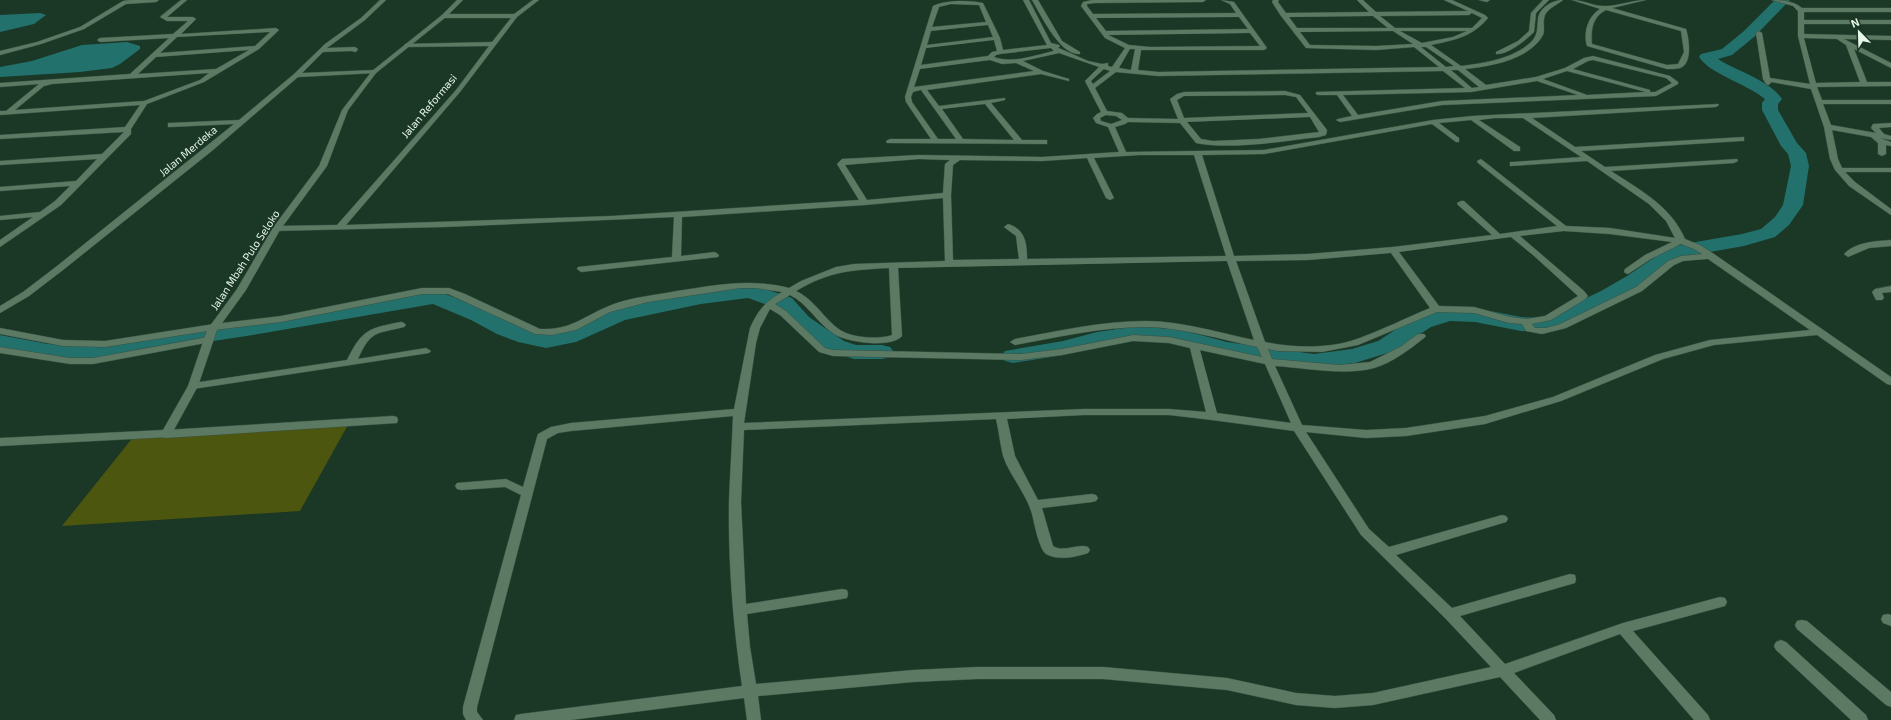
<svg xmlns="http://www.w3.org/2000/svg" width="1891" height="720" font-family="'Exo 2',sans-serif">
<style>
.green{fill:#4c560f}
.water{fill:#22716d}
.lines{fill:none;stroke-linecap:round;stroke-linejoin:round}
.river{fill:#22716d;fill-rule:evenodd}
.street-casing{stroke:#395242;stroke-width:1}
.secondary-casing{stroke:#395242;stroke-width:1}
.street{fill:#5c7964;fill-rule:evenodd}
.secondary{fill:#5c7964;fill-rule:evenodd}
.labels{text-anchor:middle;stroke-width:4;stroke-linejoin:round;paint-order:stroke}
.far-street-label{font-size:11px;fill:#e6f6ea;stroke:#1b3725}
</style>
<rect width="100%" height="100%" fill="#1b3725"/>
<polygon class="green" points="349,423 300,511 62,526 134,436"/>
<g class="water">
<polygon points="40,13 46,15 34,24 0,32 0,15"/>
<polygon points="127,42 140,46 140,49 120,64 112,68 80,72 0,77 0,67 32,61 82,45"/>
</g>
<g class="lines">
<g class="river">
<path d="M1775 0H1790L1754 37 1732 55 1718 59C1738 72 1768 79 1782 99L1778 104V110L1797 143 1806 153 1809 166 1803 205 1789 225 1775 237 1744 246 1681 257 1643 286 1617 301 1571 324 1555 330 1547 332 1521 331 1475 322 1450 321 1431 327 1394 351 1355 363 1314 368 1226 356 1181 344 1138 340 1099 346 1064 355 1013 363 1005 361 1001 356 1005 351 1063 341 1097 332 1138 326 1182 330 1227 342 1314 354 1352 349 1378 341 1415 317 1449 307 1475 308 1521 317 1545 318 1601 291 1627 276 1667 249 1684 244 1742 234 1761 229 1775 217 1783 205 1791 166 1788 154 1781 146 1762 110V103L1765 99C1747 84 1710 74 1699 57L1701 54 1722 49 1744 31Z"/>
<polygon points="750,284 792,298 809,317 844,341 856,345 882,345 890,347 894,352 890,357 882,359 854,359 828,351 793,327 776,308 748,298 701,304 625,320 576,342 546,348 518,342 497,334 471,320 433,304 253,335 89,360 48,358 0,349 0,335 48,344 89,346 253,321 435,290 487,310 513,324 532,331 546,334 562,331 618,308 701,290"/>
</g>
<defs>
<g id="street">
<polygon points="130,0 159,0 156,2 126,4 84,29 41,44 0,55 0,51 37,42 80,27 123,1"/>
<path d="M181 0H187L167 17H193L196 19 181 34 276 28 279 30 259 49 204 82 147 104 131 129V134L61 205 0 247V240L33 217 0 220V216L40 212 55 201 70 186 0 191V187L76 181 97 159 0 165V161L102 154 124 132 0 139V135L125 127 140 105 0 115V111H6L39 84 0 87V83L130 74 169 38 100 42 97 40 100 38 173 34 188 21H167L160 17ZM270 32 255 46 160 53 177 37ZM249 50 216 69 138 74 156 57ZM209 73 200 80 144 101 15 110 44 86 52 84Z"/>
<polygon points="380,0 386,0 365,20 327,48 355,47 358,49 356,52 351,51 323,52 302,73 374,70 377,72 376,73 298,77 213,150 63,270 29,296 0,313 0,306 23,292 57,266 234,124 171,127 168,127 168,123 239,120 294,74 325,44 361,18"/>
<path d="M533 0H539L517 17 460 92 346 225 612 216 859 200 837 164 842 159 919 155 1042 157 1119 152 1108 127 1096 123 1093 118 1097 114 1101 112 1085 81 1099 67 1059 53 1023 61 1043 71 1069 79V81L1041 74 927 90 939 106 1005 98V100L991 103 1022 140H1047V144L887 143 886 141 890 139H931L906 102 905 97 933 6C945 0 969 0 983 3L1000 38 1003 50 1047 45 1023 0H1029L1051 43 1059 45 1060 46 1058 48 1061 49 1088 61 1102 64 1108 63V66L1112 67 1125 48 1105 38 1081 6 1083 2 1092 0H1206L1203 2 1095 3 1087 4V6L1093 14 1236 13 1230 4 1221 0 1234 2 1267 48 1264 50H1141L1138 70 1158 72 1439 67 1414 47 1376 50 1306 48 1281 16 1272 2 1273 0H1279L1278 2 1286 13 1369 12 1357 0H1363L1376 12 1468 11 1444 0H1452L1485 15 1488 18C1472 37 1455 40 1431 45L1461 66C1484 63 1513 59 1531 42 1538 35 1537 29 1538 19 1539 8 1552 0 1563 0 1556 6 1545 9 1544 19 1543 24 1545 30 1543 35 1529 60 1491 66 1465 69L1486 85 1536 77 1565 68 1584 58 1593 56 1670 76 1678 82V84L1656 96 1442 105 1340 122 1336 120 1338 119 1352 116 1337 95H1318L1316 94V92L1465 88 1443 71 1158 76 1116 72 1095 88 1107 111 1122 113 1128 118 1178 119 1170 99 1177 94 1184 92 1285 91 1300 95 1327 130 1326 135 1319 137C1284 141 1230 150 1196 143L1180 123 1128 122 1125 124 1115 127 1126 152 1264 150 1433 120 1472 116 1718 104 1719 105 1716 107 1532 118 1575 147 1744 137V141H1741L1581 151 1605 167 1737 159 1738 161 1734 163 1611 171C1640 190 1671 206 1685 239L1700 245 1714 254 1891 377V385L1887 384 1817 335 1714 345 1663 359 1561 401 1485 424 1406 436 1366 438 1306 432 1369 529 1389 547 1502 515 1506 516 1508 519 1506 522 1396 555 1452 608 1570 574 1575 575 1576 579 1575 583 1460 616 1505 664 1623 623 1720 597 1725 598 1727 602 1725 606 1633 631 1708 715 1710 720H1694L1620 634 1514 673 1554 715 1556 720H1540L1500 677 1373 705 1335 708 1296 705 1227 690 1103 679H977L913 682 758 696 761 720H747L744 698 571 720H514L516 715 521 714 742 686C733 625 728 562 729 501 730 473 732 444 733 416L571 431 558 433 547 439 477 707V712L483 720H466L463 714V707L521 495 505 487 461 490 457 489 455 486 457 483 506 479 523 487 537 437 538 434 551 427 571 423 734 409 750 328C759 309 764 303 782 292L756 288H740L648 302 610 312 576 330 552 335 535 334 448 294H422L281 322 214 330 105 347 63 346 0 334V328L63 340 105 341 214 324 281 316 422 288H449L465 294 540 329C574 330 584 315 614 304 634 297 656 295 677 291 717 285 749 278 789 288L801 281 836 267 854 264 945 261 943 198 865 205 682 217 681 256 715 252 719 255 718 257 581 272 577 269 578 267 672 257 674 217 444 227 273 231 272 229 276 226 337 225 456 90 489 46 407 47 404 45 405 44 492 42 511 18H444L441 16 444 14H514ZM951 4 979 5 986 22 932 27 939 7ZM1472 13 1482 18 1472 28H1395L1380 16 1469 15ZM1373 16 1388 28H1297L1289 17ZM1239 17 1248 29 1106 31 1096 18ZM988 25 993 37 927 45 931 31ZM1393 31 1413 44 1376 46 1310 45 1300 32ZM1400 31H1467L1453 37 1422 43ZM1250 33 1260 46 1150 47 1129 45 1108 35ZM994 40 997 51 992 52 988 56 921 65 926 48ZM1421 47H1426L1454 66 1446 67ZM1051 48 1054 51C1035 55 1013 64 994 57L996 55 1000 54ZM1130 49H1135L1131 70 1119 68ZM990 60 1002 64 1016 63 1034 71 914 87 920 69ZM1593 60 1666 78 1672 83 1655 92H1650V90L1573 69 1588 61ZM1104 69 1110 71 1093 84 1091 81ZM1451 70H1458L1479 87 1472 88ZM1567 71 1646 92 1587 95 1543 79ZM1537 81 1578 95 1442 101 1358 115 1343 95 1471 92ZM921 90 956 139H938L912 102 911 97 913 92ZM1285 95 1296 97 1308 113 1184 118 1177 100 1184 96ZM985 104 1014 140 963 139 942 109ZM1106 115 1116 116 1122 120 1111 124 1101 121 1100 118ZM1310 117 1319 132 1259 139 1213 141 1201 139 1187 122ZM1495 118H1523L1581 157 1513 162H1510V166L1587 161 1649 204 1666 221 1675 238 1610 228 1566 226 1481 159 1477 161 1478 163 1557 226 1500 234 1464 201H1461L1457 203 1458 205 1492 235 1393 247 1308 254 1234 256 1202 155 1264 154 1432 124 1456 142H1459V138L1439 123 1471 120 1514 151H1520V147L1479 120ZM1140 155H1194L1226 256 1027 259C1027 243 1025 229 1008 224L1004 227 1016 236 1019 259 953 260 951 195 953 165 960 160 1042 161 1087 158 1106 198 1110 200 1114 198 1094 158ZM919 159 950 160 945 164 943 193 867 200 845 165ZM1564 231 1610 234 1672 242 1645 255 1625 269 1624 271 1625 273 1628 274 1651 259 1681 244 1694 249 1702 254 1681 256 1668 261 1636 287 1560 324 1546 328H1535L1532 324 1551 320 1584 300 1588 296 1584 291 1520 236ZM1511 237 1533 255 1578 296 1545 316 1526 319 1510 317 1474 307 1439 306 1399 252ZM1391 253 1430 308C1406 318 1382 330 1357 339 1329 349 1293 348 1265 342L1236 261 1308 260ZM1708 259 1810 330 1710 340 1655 355 1553 397 1485 416 1406 428 1366 430 1302 425 1275 366C1306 368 1344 376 1374 368 1392 363 1410 349 1424 338L1426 336 1424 334H1418L1400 347 1370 362 1339 365 1272 359 1268 349 1278 351 1322 352 1358 345 1437 312 1474 313 1509 323 1522 324 1526 331 1542 334 1566 328 1642 291 1674 265 1683 261ZM1227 261 1254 340C1220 333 1181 321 1146 321 1102 321 1058 331 1015 339L1010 342 1015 345C1058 337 1102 327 1145 327 1180 327 1223 340 1257 347L1262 357 1169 337 1133 335 1062 349 1021 354 833 350 825 348 786 311 775 304 790 295C808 304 817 323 834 334 846 342 891 349 902 336L898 268ZM889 268 892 335 889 336C875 339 853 338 840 330 824 319 815 300 796 291 830 271 851 270 889 268ZM770 309 780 315 819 352 833 356 1021 360 1062 355 1133 341 1169 343 1190 348 1206 412 1169 409H1084L744 423 756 343 760 328ZM1200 350 1265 364 1291 423 1217 413ZM1084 415H1169L1212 420 1294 431 1361 535 1445 618 1491 667 1373 693 1335 696 1296 693 1227 678 1103 667H977L913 670 756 684 750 647 747 614 842 599 847 598 848 594 847 590 842 589 746 604 741 502 744 430 996 419C999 431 1000 444 1003 456 1010 476 1026 493 1032 514 1034 522 1039 549 1046 554 1058 561 1076 557 1088 553L1090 550 1088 547C1078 543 1063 553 1053 546L1042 508 1092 502 1096 501 1098 498 1096 495 1092 494 1038 500 1015 456 1007 419Z"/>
<path d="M1032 0H1038L1062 41 1080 52V54C1060 56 1041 15 1032 0Z"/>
<polygon points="1479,0 1490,0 1487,2"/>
<path d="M1543 0H1549L1536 13 1534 32C1526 40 1508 55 1496 54V52L1518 41 1529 31 1531 13Z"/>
<path d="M1572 0C1584 0 1595 7 1606 6 1619 6 1632 0 1646 0L1612 8 1686 29C1689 38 1693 64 1680 68 1676 69 1671 69 1667 69L1587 46C1583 33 1588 16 1600 9ZM1606 10 1681 31 1684 52 1678 64 1667 65 1592 44C1591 30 1592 17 1606 10Z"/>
<path d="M1772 0C1783 0 1794 1 1802 8H1891V12H1804V20H1891V24H1804V34L1891 36V40L1844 39 1891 63V68L1854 49 1867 82H1891V86L1817 87 1822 100H1891V104H1823L1831 125 1876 133 1871 128 1873 124 1891 123V127L1879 128 1884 134 1891 136V140L1880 138 1891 142V146L1886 145V154L1882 156 1878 154V143L1871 137 1832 130 1838 159 1842 168H1891V172H1845L1855 182 1891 209V215L1849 186 1835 170 1830 159 1824 127 1811 89 1771 82 1770 84 1768 85 1766 84 1763 79 1756 33 1759 31 1762 33 1770 78 1810 84 1798 36V11L1793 6ZM1804 38 1837 39 1846 45 1860 82 1816 83Z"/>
<path d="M1891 240V246L1869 248 1848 257 1844 254C1855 242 1876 241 1891 240Z"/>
<polygon points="1891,286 1891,292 1882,293 1884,298 1882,300 1876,300 1872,292 1875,289"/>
<path d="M401 322 404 323 406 325 404 327C376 334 371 330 358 359L426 348 431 351 429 353 193 389 188 386 193 383 347 360C362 330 368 328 401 322Z"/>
<polygon points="208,337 211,338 213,340 211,342 93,364 70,364 0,353 0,347 70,358 93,358"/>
<polygon points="393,416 397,417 398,420 397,423 166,438 162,437 161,434 162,431 166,430"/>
<polygon points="1888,614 1891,615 1891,626 1883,623 1881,619 1883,615"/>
<polygon points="1802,620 1807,621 1891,692 1891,707 1886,705 1797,629 1795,625 1797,621"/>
<polygon points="1781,640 1786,642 1866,715 1868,720 1851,720 1776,650 1774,646 1776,642"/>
</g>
<polygon id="secondary" points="457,0 463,0 446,17 376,73 348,110 327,166 280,230 246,290 217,330 198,386 170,437 0,446 0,438 163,430 188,386 207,330 237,289 272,229 319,166 342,110 372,71 442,15"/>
</defs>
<use href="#street" class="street-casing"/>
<use href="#secondary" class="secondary-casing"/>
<use href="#street" class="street"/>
<use href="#secondary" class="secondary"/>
</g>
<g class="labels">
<g class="far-street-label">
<text transform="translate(429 106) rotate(-50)" y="4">Jalan Reformasi</text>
<text transform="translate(188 151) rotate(-40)" y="4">Jalan Merdeka</text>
<text transform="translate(245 260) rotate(-57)" y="4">Jalan Mbah Pulo Seloko</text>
</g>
</g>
<g transform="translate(1859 32) rotate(337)" stroke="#1b3725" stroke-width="3" paint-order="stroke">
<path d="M0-3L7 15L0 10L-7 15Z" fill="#e6f6ea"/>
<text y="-6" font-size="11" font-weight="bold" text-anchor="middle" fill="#e6f6ea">N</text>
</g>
</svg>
